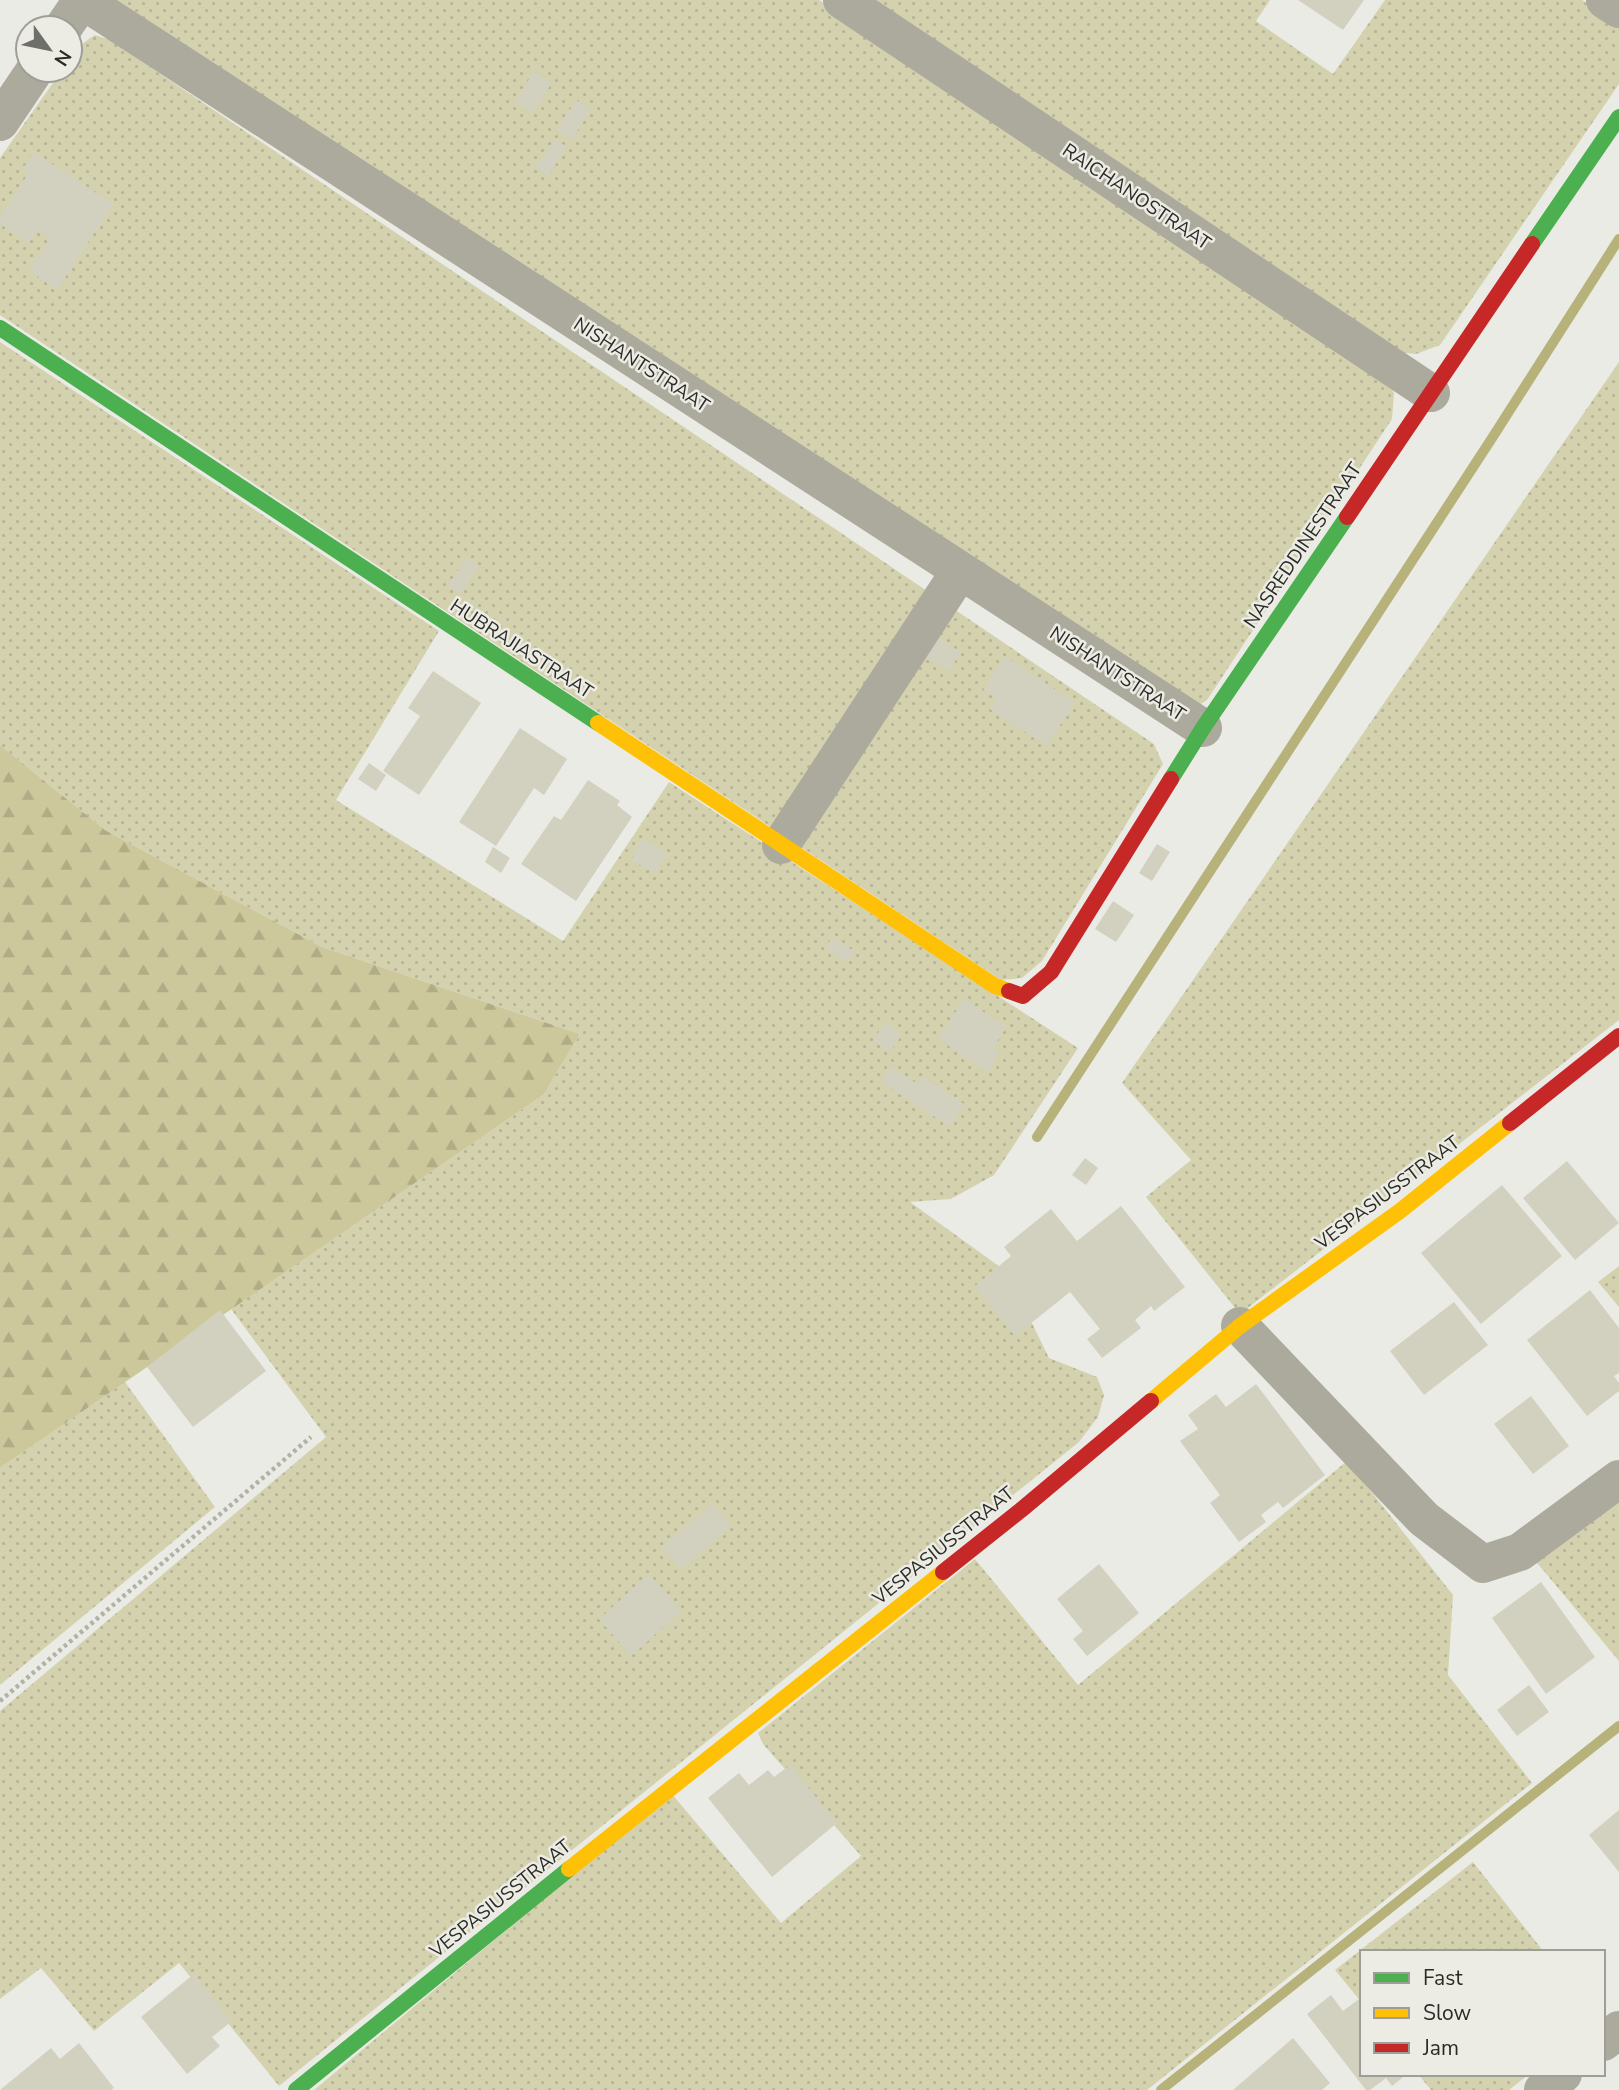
<svg xmlns="http://www.w3.org/2000/svg" width="1619" height="2090" font-family="'Nunito Sans',sans-serif">
<style>
.grass{fill:url(#grass-dots)}
.forest{fill:url(#forest-firs)}
.lines{fill:none;stroke-linecap:round;stroke-linejoin:round}
.stream{stroke:#b6b27a;stroke-width:10}
.building{fill:#d2d1bf}
.path{stroke:#b1b1a8;stroke-width:4.5;stroke-dasharray:3.5 3.5;stroke-linecap:butt}
.street{stroke:#abaa9d;stroke-width:38}
.fast{stroke:#4caf50;stroke-width:16}
.slow{stroke:#ffc107;stroke-width:16}
.jam{stroke:#c62828;stroke-width:16}
.labels{text-anchor:middle;stroke-width:5;stroke-linejoin:round;paint-order:stroke}
.street-label{font-size:19px;fill:#2a2a27;stroke:#ecece5}
</style>
<defs>
<pattern id="grass-dots" width="8" height="8" patternUnits="userSpaceOnUse" patternTransform="scale(1.75)"><rect width="8" height="8" fill="#d4d2ae"/><path d="M2 2h.1M6 6h.1" fill="none" stroke="#b6b496" stroke-width="1.8" stroke-linecap="round"/></pattern>
<pattern id="forest-firs" width="22" height="20" patternUnits="userSpaceOnUse" patternTransform="scale(1.75)"><rect width="22" height="20" fill="#ccc89b"/><path d="M5 1l3.5 6h-7zM16 11l3.5 6h-7z" fill="#afac86"/></pattern>
</defs>
<rect width="100%" height="100%" fill="#ebebe6"/>
<g class="grass">
<polygon points="111,0 819,0 1382,374 1394,393 1392,419 1207,700 1185,714"/>
<polygon points="869,0 1270,0 1256,21 1333,74 1385,0 1582,0 1619,25 1619,84 1440,345 1416,354 1394,352"/>
<path d="M95 35 110 40 1154 744 1163 764 1042 961 1022 978 1001 980 0 315V158L62 70H70C70 52 81 44 95 35Z"/>
<polygon points="0,342 439,631 336,800 563,941 669,782 1078,1048 994,1175 951,1199 910,1202 1007,1272 1049,1358 1097,1377 1104,1395 1098,1417 1079,1442 279,2086 179,1963 94,2031 41,1968 0,1999 0,1711 326,1437 231,1309 543,1095 580,1034 322,947 105,830 0,745"/>
<polygon points="1619,362 1619,1020 1240,1314 1146,1197 1191,1160 1122,1083"/>
<polygon points="1619,1266 1619,1307 1598,1282"/>
<polygon points="125,1382 215,1507 0,1685 0,1468"/>
<polygon points="1347,1461 1453,1595 1448,1675 1532,1783 1147,2090 314,2090 671,1793 781,1923 861,1856 763,1744 758,1733 975,1559 1078,1685"/>
<polygon points="1619,1495 1619,1661 1533,1558"/>
<polygon points="1473,1862 1544,1952 1362,1952 1362,2003 1335,1970"/>
<polygon points="1418,2074 1529,2074 1509,2090 1431,2090"/>
</g>
<polygon class="forest" points="0,745 105,830 322,947 580,1034 543,1095 0,1468"/>
<g class="lines">
<g class="stream">
<polyline points="1037,1137 1494,435 1619,239"/>
<polyline points="1161,2090 1619,1726"/>
</g>
</g>
<g class="building">
<polygon points="1298,0 1364,0 1343,30"/>
<polygon points="534,71 552,83 532,113 515,102"/>
<polygon points="576,100 591,110 572,139 557,130"/>
<polygon points="555,139 567,147 548,176 535,167"/>
<polygon points="34,152 113,204 57,290 28,270 50,239 38,230 29,243 0,224 0,217 28,174 22,170"/>
<polygon points="466,558 479,566 461,593 448,585"/>
<polygon points="925,629 961,652 949,671 913,648"/>
<polygon points="1005,656 1075,703 1046,746 990,709 997,699 983,690"/>
<polygon points="433,671 481,703 419,795 383,771 420,716 408,708"/>
<polygon points="520,728 567,759 544,795 534,788 496,846 459,822"/>
<polygon points="369,763 386,775 376,791 358,779"/>
<polygon points="588,780 620,801 617,805 632,817 576,901 521,864 554,816 561,820"/>
<polygon points="642,839 667,853 656,874 631,860"/>
<polygon points="1157,844 1170,852 1152,881 1139,873"/>
<polygon points="493,847 510,858 501,873 485,862"/>
<polygon points="1113,901 1134,915 1116,942 1095,929"/>
<polygon points="832,937 854,951 847,962 825,948"/>
<polygon points="964,999 1006,1027 993,1048 1000,1052 988,1072 938,1039"/>
<polygon points="885,1023 902,1035 890,1052 873,1040"/>
<polygon points="891,1067 918,1084 923,1077 964,1104 950,1127 881,1082"/>
<polygon points="1085,1158 1098,1168 1086,1185 1072,1175"/>
<polygon points="1567,1161 1619,1223 1575,1260 1523,1198"/>
<polygon points="1502,1185 1562,1256 1481,1324 1421,1253"/>
<polygon points="1121,1206 1185,1287 1154,1311 1151,1306 1135,1320 1141,1328 1102,1358 1087,1339 1100,1329 1070,1292 1015,1336 975,1286 1011,1256 1004,1247 1051,1209 1077,1241"/>
<polygon points="1590,1290 1619,1328 1619,1373 1614,1376 1619,1383 1619,1391 1587,1416 1527,1340"/>
<polygon points="1454,1302 1488,1345 1424,1395 1390,1351"/>
<polygon points="220,1310 266,1371 193,1427 147,1367"/>
<polygon points="1256,1384 1325,1475 1283,1508 1278,1502 1261,1515 1266,1522 1239,1542 1210,1503 1220,1495 1180,1441 1198,1429 1188,1415 1216,1394 1226,1407"/>
<polygon points="1531,1396 1569,1446 1533,1474 1494,1424"/>
<polygon points="713,1504 731,1526 680,1569 662,1547"/>
<polygon points="1099,1564 1139,1613 1087,1656 1073,1639 1083,1631 1057,1599"/>
<polygon points="649,1574 682,1611 631,1656 599,1619"/>
<polygon points="1541,1582 1595,1657 1546,1694 1492,1618"/>
<polygon points="1529,1685 1549,1712 1517,1736 1497,1710"/>
<polygon points="790,1765 837,1823 772,1877 708,1798 739,1773 749,1785 768,1770 774,1777"/>
<polygon points="1619,1810 1619,1872 1589,1835"/>
<polygon points="194,1974 232,2021 212,2037 220,2046 187,2074 141,2017"/>
<polygon points="1331,1995 1343,2011 1359,1999 1362,2001 1362,2074 1407,2074 1392,2086 1386,2078 1370,2090 1366,2090 1307,2014"/>
<polygon points="1293,2038 1330,2083 1322,2090 1233,2090"/>
<polygon points="79,2043 114,2088 111,2090 0,2090 51,2048 60,2059"/>
</g>
<g class="lines">
<polyline class="path" points="0,1701 311,1437"/>
<g class="street">
<polyline points="842,0 1431,393"/>
<polyline points="1605,0 1619,9"/>
<polyline points="63,28 82,0 1203,728"/>
<polyline points="0,122 35,70"/>
<polyline points="781,845 960,571"/>
<polyline points="1240,1326 1424,1519 1483,1564 1520,1552 1619,1479"/>
<polyline points="1603,2042 1619,2030"/>
<polyline points="1543,2090 1563,2074"/>
</g>
<g class="fast">
<polyline points="1532,244 1619,117"/>
<polyline points="0,328 598,723"/>
<polyline points="1171,779 1203,728 1347,517"/>
<polyline points="296,2090 569,1869"/>
</g>
<g class="slow">
<polyline points="598,723 995,986 1009,991"/>
<polyline points="1151,1401 1240,1326 1400,1211 1510,1123"/>
<polyline points="569,1869 943,1572"/>
</g>
<g class="jam">
<polyline points="1347,517 1532,244"/>
<polyline points="1009,991 1023,996 1051,972 1171,779"/>
<polyline points="1510,1123 1619,1036"/>
<polyline points="943,1572 1021,1510 1151,1401"/>
</g>
</g>
<g class="labels">
<g class="street-label">
<text transform="translate(1137 196) rotate(34)" y="7">RAICHANOSTRAAT</text>
<text transform="translate(642 364) rotate(33)" y="7">NISHANTSTRAAT</text>
<text transform="translate(1302 545) rotate(-56)" y="7">NASREDDINESTRAAT</text>
<text transform="translate(522 648) rotate(33)" y="7">HUBRAJIASTRAAT</text>
<text transform="translate(1118 673) rotate(33)" y="7">NISHANTSTRAAT</text>
<text transform="translate(1387 1192) rotate(-37)" y="7">VESPASIUSSTRAAT</text>
<text transform="translate(943 1545) rotate(-39)" y="7">VESPASIUSSTRAAT</text>
<text transform="translate(500 1898) rotate(-39)" y="7">VESPASIUSSTRAAT</text>
</g>
</g>
<rect x="1360" y="1950" width="245" height="126" fill="#ecece5" stroke="#9e9e99" stroke-width="2"/>
<rect x="1374" y="1973" width="35" height="10" fill="#4caf50" stroke="#9e9e99" stroke-width="2"/>
<text x="1423" y="1985" font-size="21" fill="#2a2a27">Fast</text>
<rect x="1374" y="2008" width="35" height="10" fill="#ffc107" stroke="#9e9e99" stroke-width="2"/>
<text x="1423" y="2020" font-size="21" fill="#2a2a27">Slow</text>
<rect x="1374" y="2043" width="35" height="10" fill="#c62828" stroke="#9e9e99" stroke-width="2"/>
<text x="1423" y="2055" font-size="21" fill="#2a2a27">Jam</text>
<g transform="translate(49 49) rotate(123)"><circle r="33" fill="#ecece5" stroke="#9e9e99" stroke-width="2"/>
<path d="M0-5L12 26L0 18L-12 26Z" fill="#6e6e6a"/>
<text y="-10" font-size="19" font-weight="bold" text-anchor="middle" fill="#2a2a27">N</text>
</g>
</svg>
